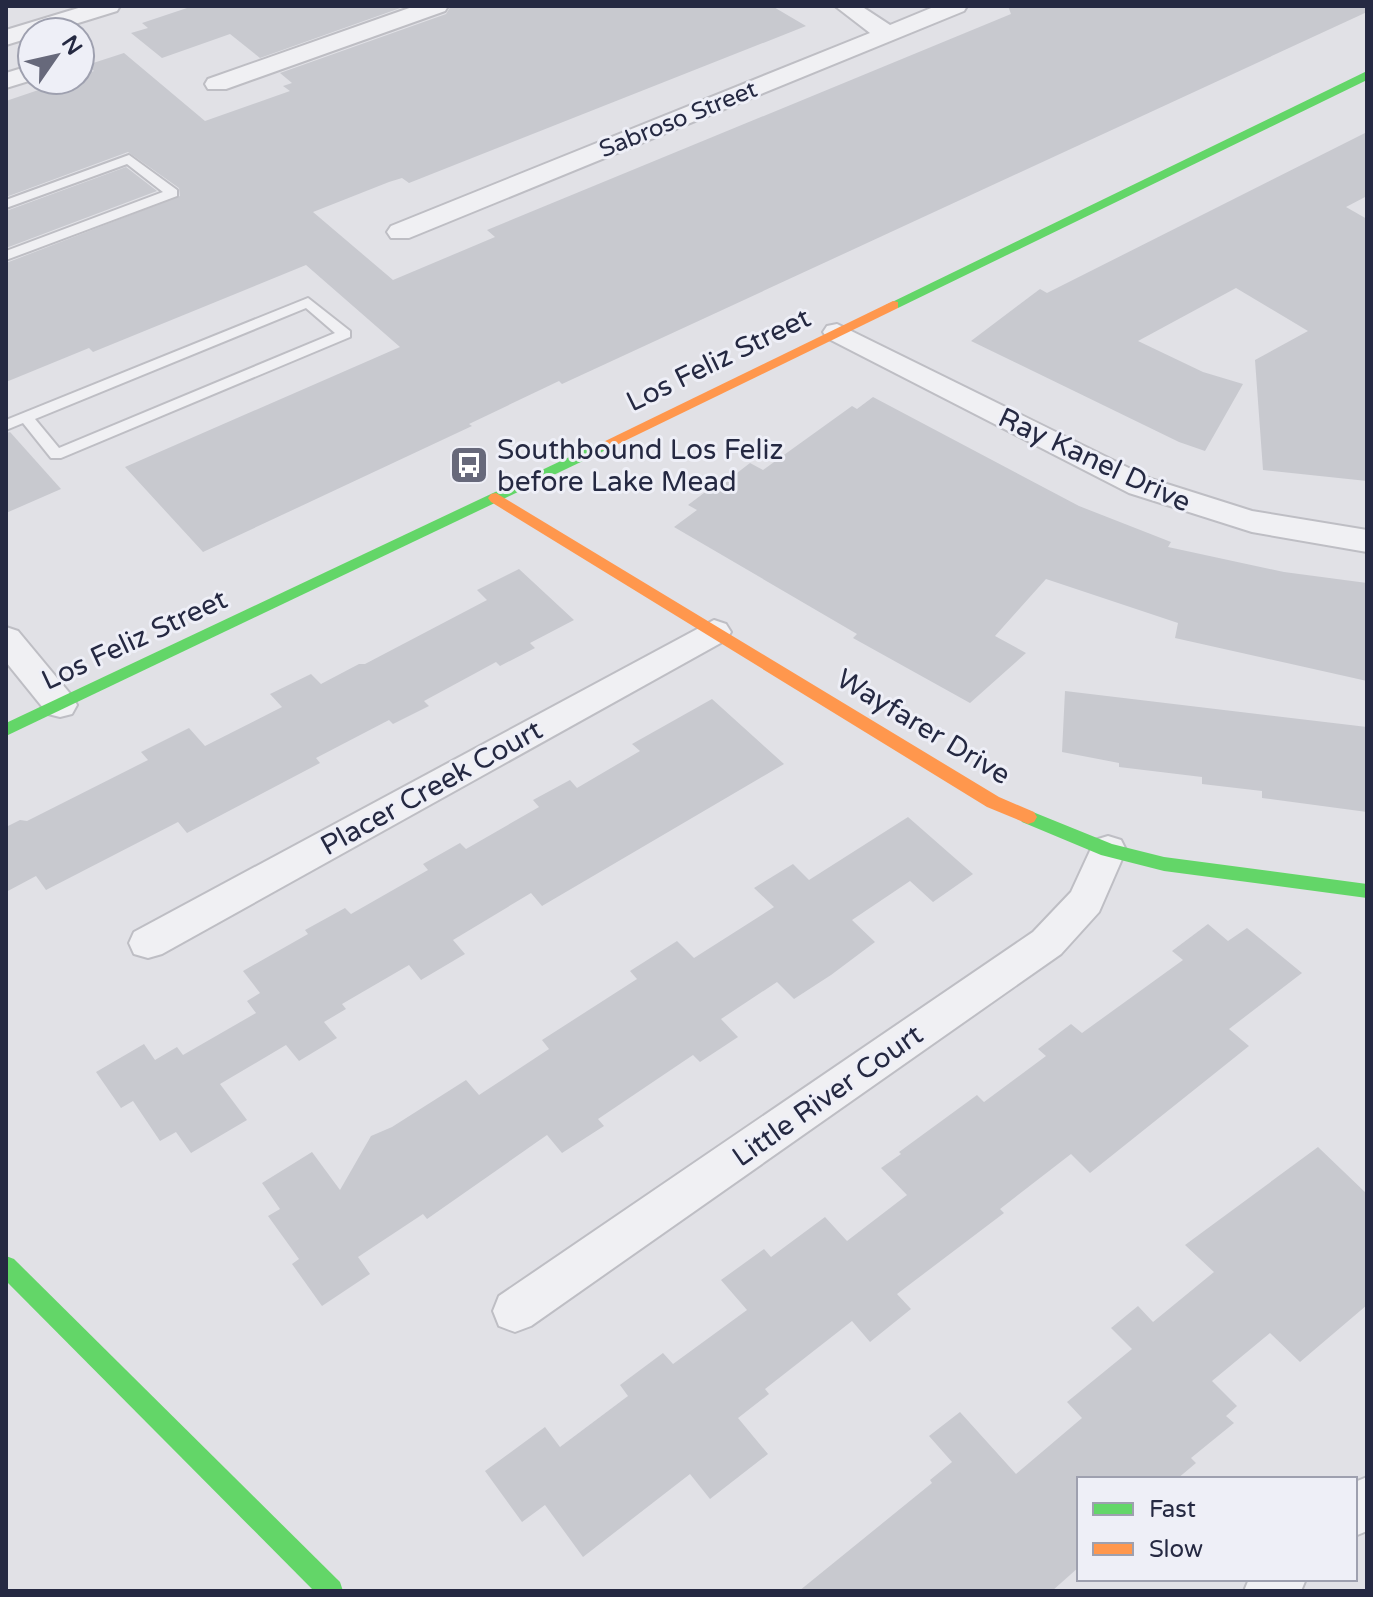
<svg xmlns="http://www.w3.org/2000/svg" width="1373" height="1597" font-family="'Varela Round',sans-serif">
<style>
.building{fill:#c8c9cf}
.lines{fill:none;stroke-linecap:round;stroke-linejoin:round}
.lane-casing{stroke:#bebec4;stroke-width:4}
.street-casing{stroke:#bebec4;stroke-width:4}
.lane{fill:#f0f0f3;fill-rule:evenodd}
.street{fill:#f0f0f3;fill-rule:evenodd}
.fast{fill:#63d668;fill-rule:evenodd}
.slow{fill:#ff974d;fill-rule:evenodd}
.labels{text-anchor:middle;stroke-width:6;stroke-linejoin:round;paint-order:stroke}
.far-street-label{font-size:24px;fill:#252942;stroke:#eeeff7}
.street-label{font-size:28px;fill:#252942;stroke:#eeeff7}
.poi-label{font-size:28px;fill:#252942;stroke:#eeeff7;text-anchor:start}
</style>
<rect width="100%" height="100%" fill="#e1e1e6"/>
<g class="building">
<polygon points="193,6 406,6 260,58 230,34 162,58 131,33 148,28 142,23"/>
<polygon points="451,6 772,6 806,26 409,183 402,178 389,182 313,212 393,280 495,237 487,230 1011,14 1008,6 1367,6 1367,12 562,384 559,381 469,424 472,426 203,552 125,467 400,347 306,265 93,352 89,348 6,382 6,263 180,196 179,188 128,152 6,197 6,101 68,80 80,80 80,76 94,71 87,65 124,53 205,121 290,91 283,86 292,83 280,73 446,14"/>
<polygon points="1367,132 1367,196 1346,207 1367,219 1367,481 1263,470 1255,360 1308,331 1236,288 1138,341 1203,372 1243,384 1205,451 1179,442 971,341 1040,289 1047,293"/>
<polygon points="126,167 157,191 6,248 6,211"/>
<polygon points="873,397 1079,506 1171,542 1168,547 1284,572 1367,583 1367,681 1175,638 1178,623 1046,579 995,636 1026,653 970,703 853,638 857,634 674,527 697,510 688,505 720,481 724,483 750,463 763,470 852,406 857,409"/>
<polygon points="10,432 61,489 6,513 6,433"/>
<polygon points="519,569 574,620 530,643 535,648 500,666 496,662 424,701 429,706 393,724 389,720 316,758 320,763 187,833 178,822 46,890 36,876 6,892 6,827 20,820 27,821 148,760 141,752 189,728 205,746 282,707 270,694 311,674 321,684 359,664 365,664 487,600 477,590"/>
<polygon points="1065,691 1367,727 1367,812 1262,798 1262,791 1202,784 1202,777 1119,767 1119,763 1062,752"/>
<polygon points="712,699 784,764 542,906 531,893 453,940 465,954 421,980 409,965 342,1004 346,1009 324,1022 337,1038 299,1061 286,1045 220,1084 247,1120 191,1153 176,1132 160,1141 133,1101 121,1108 96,1072 144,1044 155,1060 177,1047 183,1055 256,1013 247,1001 260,993 243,971 308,934 305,930 345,908 351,914 428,870 423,864 460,843 466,849 539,807 533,800 570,780 577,788 640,751 632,744"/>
<polygon points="908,817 973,874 933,902 910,881 852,920 875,942 831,975 794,999 777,982 721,1019 738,1037 700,1062 693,1055 598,1119 604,1126 562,1153 547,1135 427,1219 423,1214 358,1257 370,1274 322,1306 292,1264 299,1259 268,1216 280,1209 262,1183 312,1152 340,1190 371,1136 392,1127 466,1080 479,1095 549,1049 542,1040 637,979 630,971 677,941 694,958 774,907 754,888 793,864 809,880"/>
<polygon points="1208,924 1228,941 1247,928 1302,973 1229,1029 1249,1046 1090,1173 1071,1154 1000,1209 1004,1213 897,1294 911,1309 870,1342 852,1321 765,1389 769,1394 738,1418 768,1454 710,1499 690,1474 583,1557 545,1505 522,1522 485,1471 545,1427 560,1447 628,1396 620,1385 663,1353 673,1364 747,1310 721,1280 764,1249 771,1257 825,1217 847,1241 907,1195 881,1168 901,1154 899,1152 977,1095 984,1102 1046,1056 1038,1049 1071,1024 1082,1033 1183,960 1172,951"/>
<polygon points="1318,1147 1367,1194 1367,1305 1300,1362 1270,1333 1212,1381 1237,1406 1226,1416 1234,1423 1191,1458 1196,1463 1177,1479 1079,1479 1079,1567 1052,1591 799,1591 932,1483 930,1480 952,1462 929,1436 960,1412 1016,1474 1082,1418 1067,1402 1132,1349 1111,1328 1138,1306 1153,1322 1214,1272 1185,1245"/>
</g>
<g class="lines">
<defs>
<g id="lane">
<polygon points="129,155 177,190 177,196 6,260 6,251 163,192 127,164 6,208 6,200"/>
<path d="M308 298 350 331V337L61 458H51L23 423 6 430V420ZM306 308 335 333 59 448 35 419Z"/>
</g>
<g id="street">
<polygon points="85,6 120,6 117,11 49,32 32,32 32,37 6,45 6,30"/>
<polygon points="415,6 448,6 445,11 226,89 208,89 205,84 208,79"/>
<polygon points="835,6 861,6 890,25 936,6 967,6 964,11 409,238 391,238 387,232 391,226 870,33"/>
<polygon points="32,65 32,80 6,88 6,73"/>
<polygon points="837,324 1151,479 1252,511 1367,530 1367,552 1252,532 1129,493 827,338 823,332 827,326"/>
<polygon points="714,620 726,624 731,632 726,640 162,954 148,958 134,954 129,943 134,932"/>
<polygon points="6,627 18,631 72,696 77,705 72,714 60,717 48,714 6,662"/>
<polygon points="1108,836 1121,840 1126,850 1099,912 1061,954 531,1326 515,1332 499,1326 493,1311 499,1296 1033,932 1071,892 1095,840"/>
<polygon points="1367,1477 1367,1531 1355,1536 1355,1482"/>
<polygon points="1249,1579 1306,1579 1301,1591 1244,1591"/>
</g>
</defs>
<use href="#lane" class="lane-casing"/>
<use href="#street" class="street-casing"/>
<use href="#lane" class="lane"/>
<use href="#street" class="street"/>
<g class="fast">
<polygon points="1367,71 1367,80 898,308 888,308 886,305"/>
<polygon points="601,442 606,444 606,450 6,736 6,723"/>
<polygon points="1028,810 1112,844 1164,857 1367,884 1367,898 1164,871 1101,855 1022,822 1019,817 1022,812"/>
<polygon points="6,1256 14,1259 340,1582 343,1591 314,1591 6,1281"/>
</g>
<g class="slow">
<polygon points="893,301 898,302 898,308 606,450 596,450 593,447"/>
<polygon points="496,493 999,797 1034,812 1037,817 1034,822 1028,824 987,807 491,502 488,498 491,494"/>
</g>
</g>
<defs>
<symbol id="bus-square" viewBox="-11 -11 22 22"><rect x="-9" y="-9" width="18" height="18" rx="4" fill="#67697b" stroke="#eeeff7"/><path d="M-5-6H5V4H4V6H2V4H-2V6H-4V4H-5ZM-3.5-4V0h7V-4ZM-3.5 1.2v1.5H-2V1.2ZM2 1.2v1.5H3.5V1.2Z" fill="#fff"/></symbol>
</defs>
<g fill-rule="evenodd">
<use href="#bus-square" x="447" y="443" width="44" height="44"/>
</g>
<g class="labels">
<g class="far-street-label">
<text transform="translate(678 119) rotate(-22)" y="8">Sabroso Street</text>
</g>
<g class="street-label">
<text transform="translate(718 359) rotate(-26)" y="10">Los Feliz Street</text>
<text transform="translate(1095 459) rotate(25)" y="10">Ray Kanel Drive</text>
<text transform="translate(134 639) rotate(-25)" y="10">Los Feliz Street</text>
<text transform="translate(924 726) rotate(31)" y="10">Wayfarer Drive</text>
<text transform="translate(431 787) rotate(-29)" y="10">Placer Creek Court</text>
<text transform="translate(827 1095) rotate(-35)" y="10">Little River Court</text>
</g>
<g class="poi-label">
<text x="497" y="459">Southbound Los Feliz<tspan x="497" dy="32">before Lake Mead</tspan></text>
</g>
</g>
<rect width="1373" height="1597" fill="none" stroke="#252942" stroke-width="16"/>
<rect x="1077" y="1477" width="280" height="104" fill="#eeeff7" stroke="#9ea0af" stroke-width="2"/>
<rect x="1093" y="1503" width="40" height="12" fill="#63d668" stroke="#9ea0af" stroke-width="2"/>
<text x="1149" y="1517" font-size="24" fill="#252942">Fast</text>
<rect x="1093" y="1543" width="40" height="12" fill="#ff974d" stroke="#9ea0af" stroke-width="2"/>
<text x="1149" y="1557" font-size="24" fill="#252942">Slow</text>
<g transform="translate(56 56) rotate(56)"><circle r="38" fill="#eeeff7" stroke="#9ea0af" stroke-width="2"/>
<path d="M0-6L14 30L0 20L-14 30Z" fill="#67697b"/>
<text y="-12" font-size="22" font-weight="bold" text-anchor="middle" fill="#252942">N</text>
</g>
</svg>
